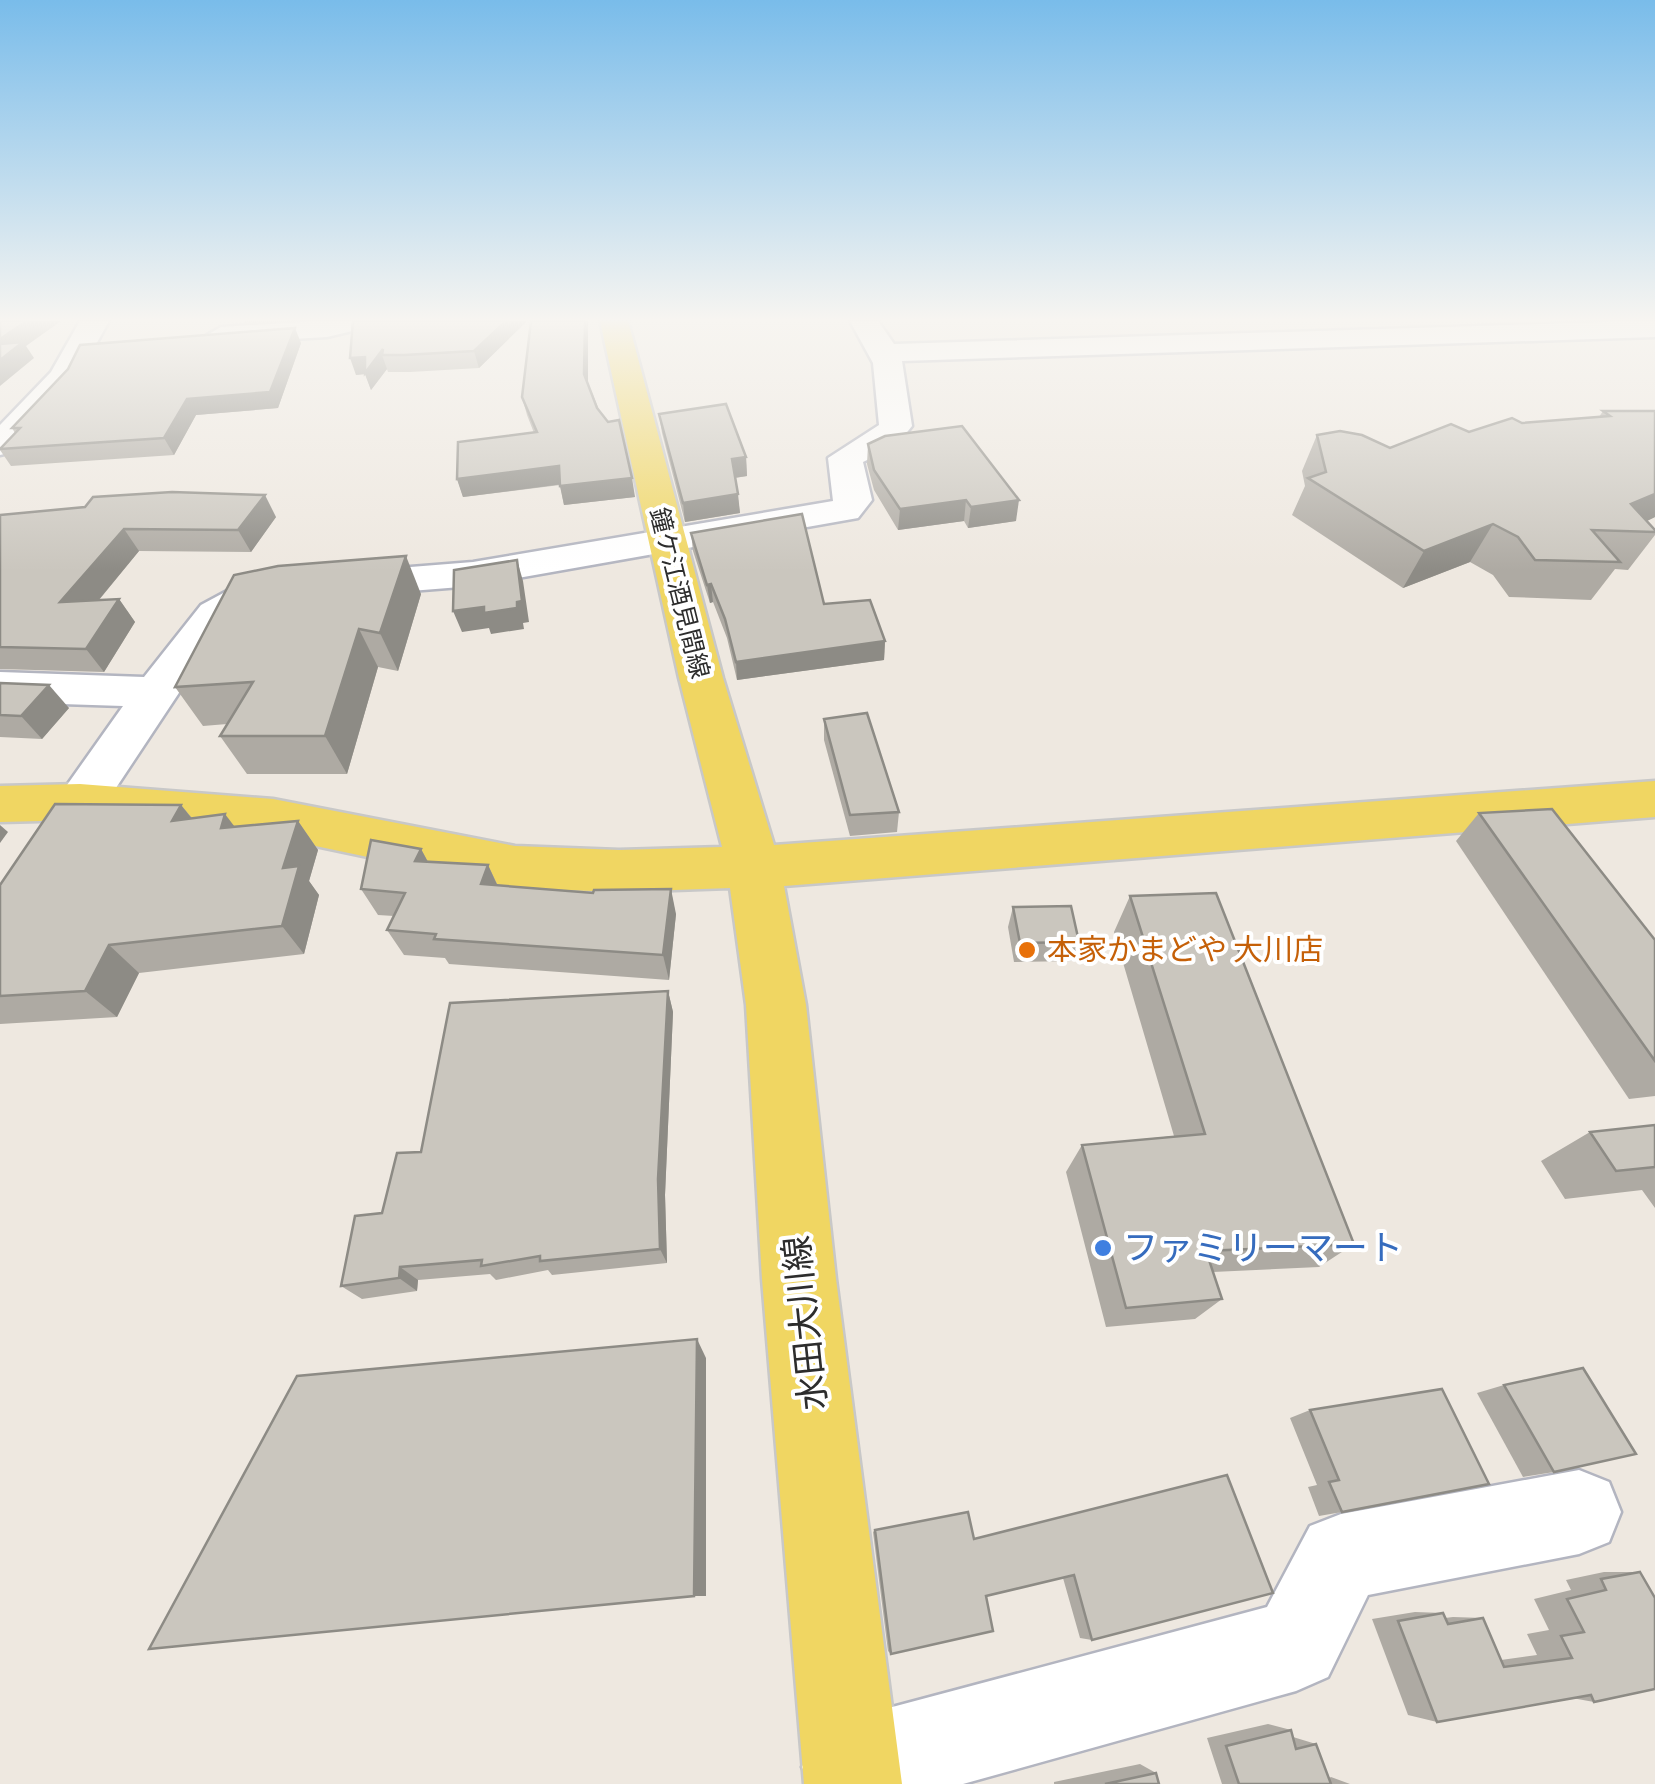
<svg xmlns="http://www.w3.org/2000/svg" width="1655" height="1784" font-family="'Source Sans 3','Noto Sans JP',sans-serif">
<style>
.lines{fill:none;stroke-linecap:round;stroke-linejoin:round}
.minor-casing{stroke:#b3b5c0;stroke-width:5}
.major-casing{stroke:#c8c8c8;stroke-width:5}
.minor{fill:#fff;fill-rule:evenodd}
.major{fill:#f0d662;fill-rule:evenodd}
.wall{fill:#aeaaa3}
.shaded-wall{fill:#8d8b85}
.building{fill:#cac6be;stroke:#8d8b85;stroke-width:2.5}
.food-dot{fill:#e8710a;stroke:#fff;stroke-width:4}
.shop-dot{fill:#3f7fe0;stroke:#fff;stroke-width:4}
.labels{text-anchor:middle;stroke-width:8;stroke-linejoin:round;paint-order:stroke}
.far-street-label{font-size:25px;fill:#2d2d2d;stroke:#fff}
.food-label{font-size:30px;fill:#c56008;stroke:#fff;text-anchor:start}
.near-shop-label{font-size:35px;fill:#366cbe;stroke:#fff;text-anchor:start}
.near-street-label{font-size:35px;fill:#2d2d2d;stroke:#fff}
</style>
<rect width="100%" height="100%" fill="#eee8e0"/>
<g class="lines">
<defs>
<g id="minor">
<polygon points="80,321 109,321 75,382 12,452 0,455 0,425 51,372"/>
<polygon points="318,321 373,321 369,327 327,337 221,343 207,335 221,327"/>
<polygon points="850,321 878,321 894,344 1638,321 1655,321 1655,337 902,361 912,426 896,446 863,462 872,500 858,518 473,586 298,600 254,610 231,623 206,652 98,815 80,820 62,815 55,802 123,706 0,702 0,672 144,677 201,605 227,591 298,576 473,562 833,501 828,458 879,425 873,363"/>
<polygon points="1579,1470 1609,1482 1621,1512 1609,1542 1579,1554 1368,1595 1328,1677 1296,1691 963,1784 810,1784 802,1767 817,1733 851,1718 1267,1607 1310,1526 1341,1514"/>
</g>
<polygon id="major" points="600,321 628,321 723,678 774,845 1655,781 1655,817 784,886 806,1005 836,1279 902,1784 804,1784 762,1279 746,1005 730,888 619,892 515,888 273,837 80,820 0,822 0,786 80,784 273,799 515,846 619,850 722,847 679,678"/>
</defs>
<use href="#minor" class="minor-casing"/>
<use href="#major" class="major-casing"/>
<use href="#minor" class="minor"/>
<use href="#major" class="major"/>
</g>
<g class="wall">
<polygon points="244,321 298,321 246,325"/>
<polygon points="353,321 527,321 479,368 410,372 388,372 387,369 371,390 365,374 356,375"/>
<polygon points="588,321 588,383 635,497 564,505 560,485 463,497 457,479 534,433 527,415 522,397"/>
<polygon points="301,343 278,408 196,415 174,455 11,466 0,450 15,433 12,428"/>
<polygon points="1603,411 1655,411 1655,517 1647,521 1655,530 1655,535 1628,570 1615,569 1591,600 1509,597 1493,575 1470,562 1403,588 1292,515 1305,486 1302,471 1317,435 1390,448 1522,423 1599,417"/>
<polygon points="659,414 746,457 747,476 735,478 740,513 685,522 662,433"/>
<polygon points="868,444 1016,521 968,528 964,521 898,530 874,490 867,464"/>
<polygon points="0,515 276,517 251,552 139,551 99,600 119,599 135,622 104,672 0,669"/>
<polygon points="691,533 824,604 885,641 884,660 737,680 727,638 713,602 710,603 693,551"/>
<polygon points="421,594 398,671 378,667 347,774 247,774 220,736 227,724 203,726 175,687"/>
<polygon points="0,683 69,708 42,739 0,737"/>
<polygon points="824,719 899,812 897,832 850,836 824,740"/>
<polygon points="181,805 192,818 235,827 298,821 318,850 309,881 319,895 304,954 139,973 117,1017 0,1024 0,885"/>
<polygon points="1479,813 1655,940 1655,1096 1629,1099 1456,841"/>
<polygon points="421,849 428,862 488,865 498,886 676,914 669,980 449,964 445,958 404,955 387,930 394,916 378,915 361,889"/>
<polygon points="1130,896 1354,1244 1319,1267 1213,1272 1222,1299 1195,1319 1106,1327 1066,1172 1082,1145 1174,1136 1114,932"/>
<polygon points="1013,907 1079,942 1072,961 1014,962 1008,927"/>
<polygon points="668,991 673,1012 665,1195 667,1263 552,1275 548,1270 496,1280 490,1274 418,1280 417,1291 362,1299 341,1286 382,1213 421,1152"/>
<polygon points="1655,1125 1655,1208 1642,1190 1565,1199 1541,1161 1590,1132"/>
<polygon points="1504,1385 1554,1472 1523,1477 1477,1393"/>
<polygon points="1442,1389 1342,1512 1319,1516 1308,1487 1317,1485 1290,1418 1310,1410"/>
<polygon points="1227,1475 1092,1640 1080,1638 1063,1578 986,1596 891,1654 888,1651 873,1532 875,1530 974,1539"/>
<polygon points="1604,1572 1640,1572 1594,1702 1572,1698 1437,1722 1408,1715 1372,1619 1415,1612 1443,1613 1445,1618 1453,1617 1483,1618 1501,1660 1537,1655 1527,1634 1549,1630 1534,1599 1571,1590 1566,1580"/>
<polygon points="1268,1724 1291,1730 1293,1737 1316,1744 1329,1778 1331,1777 1350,1784 1222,1784 1207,1738"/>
<polygon points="1140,1764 1156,1773 1159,1784 1054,1784 1054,1782"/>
</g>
<g class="shaded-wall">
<polygon points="27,321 61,321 26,346 34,358 0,386 0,339"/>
<polygon points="506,321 527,321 479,368 474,351"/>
<polygon points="585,321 588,321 588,391 584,374"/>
<polygon points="295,328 301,343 278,408 196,415 174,455 164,438 187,399"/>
<polygon points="383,349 382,355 387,369 371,390 365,374 356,375 350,358"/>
<polygon points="746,457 747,476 733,478 732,459"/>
<polygon points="559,466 563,484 463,497 457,479"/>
<polygon points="632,478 635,497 564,505 560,486"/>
<polygon points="738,494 740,513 685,522 683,503"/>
<polygon points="1655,494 1655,517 1626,531 1631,504"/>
<polygon points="265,495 276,517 251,552 238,530"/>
<polygon points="966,500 964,521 898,530 900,509"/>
<polygon points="1019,500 1016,521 968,528 971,507"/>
<polygon points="1493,524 1470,562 1403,588 1424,551"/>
<polygon points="124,529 139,551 78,625 60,602"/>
<polygon points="406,556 421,594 398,671 380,633"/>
<polygon points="517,560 523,581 529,622 523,623 524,629 491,634 489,628 462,632 453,611"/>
<polygon points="711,584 713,602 710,603 707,585"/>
<polygon points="119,599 135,622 104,672 86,649"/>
<polygon points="359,629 378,667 347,774 325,736"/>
<polygon points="885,641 884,660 737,680 736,662"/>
<polygon points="49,685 69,708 42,739 21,716"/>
<polygon points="181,805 205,835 172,821"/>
<polygon points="225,814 247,843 221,828"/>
<polygon points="298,821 318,850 309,881 319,895 304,954 282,926 283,868"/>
<polygon points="0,825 8,832 0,843"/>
<polygon points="421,849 435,875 415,861"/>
<polygon points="488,865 500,891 481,884"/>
<polygon points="671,889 676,914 669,980 663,955"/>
<polygon points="109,945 139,973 117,1017 85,991"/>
<polygon points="668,991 673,1012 665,1195 667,1263 660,1249 658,1179"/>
<polygon points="400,1267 418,1280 417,1291 399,1278"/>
<polygon points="697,1339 706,1358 706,1596 694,1596"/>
</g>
<g class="building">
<polygon points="0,321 27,321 0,339"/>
<polygon points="353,321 506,321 474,351 404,355 382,355 383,349 365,373 365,357 350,358"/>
<polygon points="531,321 585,321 584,374 597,408 608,422 619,420 632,478 560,486 559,466 457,479 458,442 537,432 522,397"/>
<polygon points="295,328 270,392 187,399 164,438 0,449 20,428 12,428 68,369 80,345"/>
<polygon points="23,342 0,360 0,344"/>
<polygon points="726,404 746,457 732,459 738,494 683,503 659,414"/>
<polygon points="1603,411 1655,411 1655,494 1631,504 1655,530 1655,532 1592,530 1620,562 1535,560 1518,537 1493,524 1424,551 1308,478 1326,472 1317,435 1340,431 1362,435 1390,448 1451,424 1469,432 1512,418 1522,423 1610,416"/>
<polygon points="962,426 1019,500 971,507 966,500 900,509 874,470 868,444 885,436"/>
<polygon points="172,492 265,495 238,530 124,529 60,602 119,599 86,649 0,647 0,515 85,507 93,497"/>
<polygon points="802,514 824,604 870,600 885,641 736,662 725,619 711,584 707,585 691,533"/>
<polygon points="406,556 380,633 359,629 325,736 220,736 253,682 175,687 234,575 278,566"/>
<polygon points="517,560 522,601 517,602 517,608 484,613 484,607 453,611 454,570"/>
<polygon points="0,683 49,685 21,716 0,715"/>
<polygon points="867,713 899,812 850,815 824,719"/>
<polygon points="55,804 181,805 172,821 225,814 221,828 298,821 283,868 299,866 282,926 109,945 85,991 0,996 0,885"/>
<polygon points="1552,809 1655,940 1655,1061 1479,813"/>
<polygon points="371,840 421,849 415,861 488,865 481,884 593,893 594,890 671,889 663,955 434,939 436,934 387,930 405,893 361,889"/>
<polygon points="1216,893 1354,1244 1206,1251 1222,1299 1126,1308 1082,1145 1205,1134 1130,896"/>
<polygon points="1071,906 1079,942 1020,943 1013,907"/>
<polygon points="668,991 658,1179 660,1249 540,1261 540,1256 481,1266 482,1260 400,1267 399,1278 341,1286 355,1216 382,1213 397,1153 421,1152 450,1003"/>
<polygon points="1655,1125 1655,1167 1616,1171 1590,1132"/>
<polygon points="697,1339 694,1596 149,1649 297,1376"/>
<polygon points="1583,1368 1636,1454 1554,1472 1504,1385"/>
<polygon points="1442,1389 1489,1484 1342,1512 1329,1482 1339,1480 1310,1410"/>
<polygon points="1227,1475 1273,1593 1092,1640 1074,1575 986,1596 993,1631 891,1654 875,1530 968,1512 974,1539"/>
<polygon points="1640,1572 1655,1598 1655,1689 1594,1702 1591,1695 1437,1722 1398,1621 1443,1613 1448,1624 1483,1618 1504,1667 1572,1658 1561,1636 1584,1632 1567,1599 1606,1590 1601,1579"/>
<polygon points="1291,1730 1296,1749 1316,1744 1331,1784 1239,1784 1226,1746"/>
<polygon points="1156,1773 1159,1784 1105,1784"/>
</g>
<linearGradient id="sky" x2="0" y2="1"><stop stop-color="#79bcea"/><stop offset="0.56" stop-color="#f7f5f1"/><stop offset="1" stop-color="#f7f5f1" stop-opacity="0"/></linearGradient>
<rect width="1655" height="571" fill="url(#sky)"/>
<circle class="food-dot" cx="1027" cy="950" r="10"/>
<circle class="shop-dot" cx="1103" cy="1248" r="10"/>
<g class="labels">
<g class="far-street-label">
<text transform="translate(680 593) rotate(76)" y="9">鐘ケ江酒見間線</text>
</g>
<g class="food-label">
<text x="1047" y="960">本家かまどや 大川店</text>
</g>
<g class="near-shop-label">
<text x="1123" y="1260">ファミリーマート</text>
</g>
<g class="near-street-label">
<text transform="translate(805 1323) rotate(-96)" y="12">水田大川線</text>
</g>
</g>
</svg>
